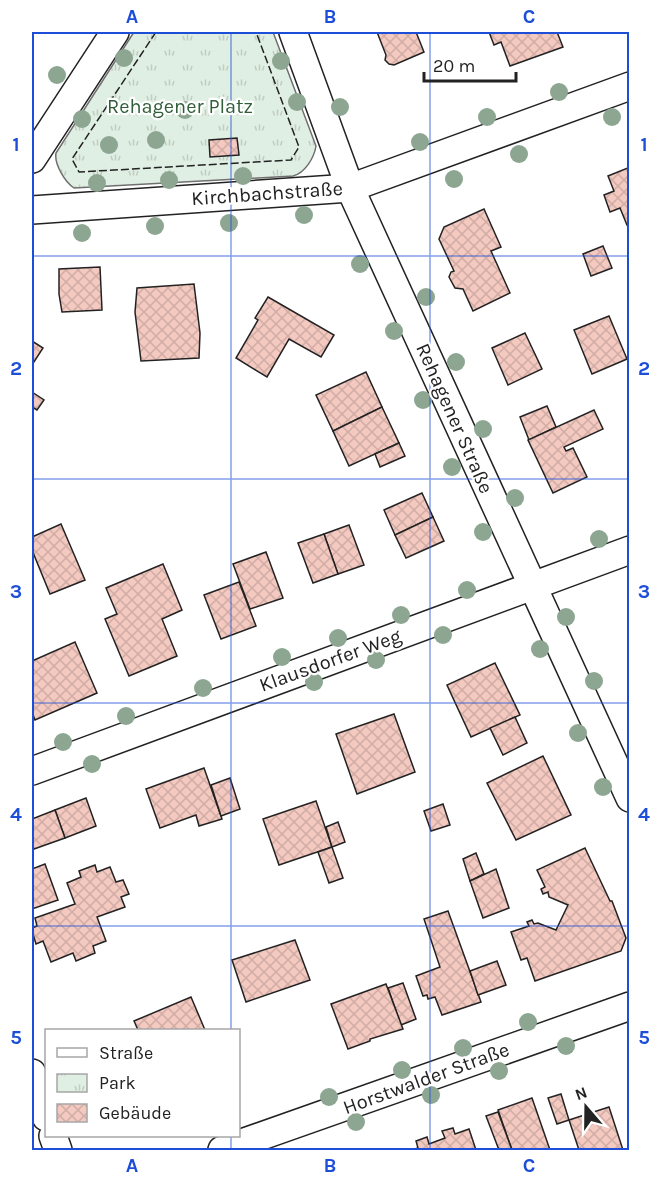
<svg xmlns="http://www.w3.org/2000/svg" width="661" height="1182" font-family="Karla,sans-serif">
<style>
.park{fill:url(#park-tufts);stroke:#6f6f6f;stroke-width:1.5}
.building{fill:url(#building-cross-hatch);stroke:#222;stroke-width:1.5}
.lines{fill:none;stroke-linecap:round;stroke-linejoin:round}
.street-casing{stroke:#222;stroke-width:30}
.street{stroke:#fff;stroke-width:27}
.fence{stroke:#222;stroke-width:1.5;stroke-dasharray:8 3;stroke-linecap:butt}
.tree{fill:#8da692}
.grid{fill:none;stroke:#1d4ed8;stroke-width:1.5;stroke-opacity:0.55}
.labels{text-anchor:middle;stroke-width:4.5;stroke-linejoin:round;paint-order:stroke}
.park-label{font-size:20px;fill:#2f5e38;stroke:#fff}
.street-label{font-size:20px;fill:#222;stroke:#fff}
.neatline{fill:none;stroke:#1d4ed8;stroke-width:2}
.grid-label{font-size:20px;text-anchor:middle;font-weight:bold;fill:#1d4ed8}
</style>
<defs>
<pattern id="park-tufts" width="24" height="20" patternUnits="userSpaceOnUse" patternTransform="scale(1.5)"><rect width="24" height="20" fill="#e0efe3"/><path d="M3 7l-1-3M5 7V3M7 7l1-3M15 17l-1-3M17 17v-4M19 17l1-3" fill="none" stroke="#c0cdc2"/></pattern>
<pattern id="building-cross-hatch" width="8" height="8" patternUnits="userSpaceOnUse" patternTransform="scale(1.5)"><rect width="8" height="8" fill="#f3c9c0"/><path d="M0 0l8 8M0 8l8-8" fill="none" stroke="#d0aca5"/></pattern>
</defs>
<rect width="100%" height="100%" fill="#fff"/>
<path class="park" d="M134 32H273L316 146C314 158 305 173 293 176L74 188C65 182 54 164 56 153Z"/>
<g class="building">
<polygon points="377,32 416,32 424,52 394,65 389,64 385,60 386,55"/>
<polygon points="489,32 557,32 563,47 510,66 501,42 494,45"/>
<polygon points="237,138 239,155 210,157 209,140"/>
<polygon points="630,167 630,224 627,225 620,208 610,212 604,195 614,191 608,176"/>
<polygon points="484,209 501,247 491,251 510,293 473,311 463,289 455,288 449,277 451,272 454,271 439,239 444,227"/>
<polygon points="603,246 612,268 591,276 583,254"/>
<polygon points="100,267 102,310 62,312 59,294 59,269"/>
<polygon points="194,284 200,333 199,358 141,361 135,312 137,288"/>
<polygon points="268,297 334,335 321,357 289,339 267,377 236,358 258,320 255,318"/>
<polygon points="609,316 627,359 592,374 574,330"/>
<polygon points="525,333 542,369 508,385 492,348"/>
<polygon points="32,341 43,348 32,365"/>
<polygon points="366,372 382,407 333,431 316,395"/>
<polygon points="32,392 44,400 37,410 32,407"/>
<polygon points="547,406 556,427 529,440 520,417"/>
<polygon points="382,407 399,443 349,466 333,431"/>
<polygon points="594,410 603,429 564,447 566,451 573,448 587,477 553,493 528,440"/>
<polygon points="399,443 405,456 380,467 375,454"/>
<polygon points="422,493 433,517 395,535 384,510"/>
<polygon points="433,517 444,541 406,558 395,535"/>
<polygon points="61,524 85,580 50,594 32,550 32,537"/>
<polygon points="349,525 364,565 338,574 324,534"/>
<polygon points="324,534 338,574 313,583 298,543"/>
<polygon points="266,552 283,598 250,609 233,564"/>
<polygon points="163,564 182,610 162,619 177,656 129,676 105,619 117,614 106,588"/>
<polygon points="239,582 256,626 221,639 204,595"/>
<polygon points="75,642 97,693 35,720 32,712 32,661"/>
<polygon points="495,663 520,715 471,737 447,685"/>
<polygon points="394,714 415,772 357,794 336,734"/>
<polygon points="515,717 527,743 503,755 490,728"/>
<polygon points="543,756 571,815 516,840 487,783"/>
<polygon points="204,768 222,819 199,826 196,815 160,828 146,789"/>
<polygon points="230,778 240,809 221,816 211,785"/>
<polygon points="86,798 96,826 65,838 55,810"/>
<polygon points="316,801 332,847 279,865 263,819"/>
<polygon points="443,804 450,825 431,831 424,811"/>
<polygon points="55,810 65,838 34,849 32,844 32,819"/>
<polygon points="338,822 345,842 332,847 326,827"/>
<polygon points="332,847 343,878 329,883 318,852"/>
<polygon points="585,848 610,901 612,901 626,938 621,951 535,981 527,958 521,960 511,932 529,926 527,922 532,920 534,924 538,923 556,930 568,905 549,897 548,892 543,894 541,889 545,887 537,870"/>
<polygon points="476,853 484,874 470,881 463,859"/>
<polygon points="45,864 58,900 32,909 32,869"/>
<polygon points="95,865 97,872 110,867 116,882 123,880 129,894 121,897 125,907 97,917 106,941 93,946 95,953 76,961 73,953 51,962 43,941 36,944 32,931 32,928 37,926 35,918 75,904 67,883 81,877 79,871"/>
<polygon points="496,869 509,908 483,918 470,881"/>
<polygon points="448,911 481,1002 442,1015 435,997 428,999 427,995 423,996 416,976 440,967 424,919"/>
<polygon points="295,940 310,980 246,1002 232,960"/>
<polygon points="497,961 506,985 478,995 470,971"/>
<polygon points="403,983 416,1019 401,1025 388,988"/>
<polygon points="386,984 403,1029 370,1039 370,1041 348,1049 331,1004"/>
<polygon points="191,997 205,1030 138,1030 134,1021"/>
<polygon points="561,1094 569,1120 557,1124 548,1098"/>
<polygon points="532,1098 550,1150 512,1150 498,1110"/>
<polygon points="609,1107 623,1150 579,1150 569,1120"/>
<polygon points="498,1112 512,1150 499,1150 486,1116"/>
<polygon points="453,1128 455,1134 469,1129 476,1150 411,1150 418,1148 416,1141 427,1137 429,1144 445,1138 442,1131"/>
</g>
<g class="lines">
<defs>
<g id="street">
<polyline points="293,32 350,188 630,798"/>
<polyline points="32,159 115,32"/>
<polyline points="32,210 350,188 630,86"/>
<polyline points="32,771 630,550"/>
<polyline points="32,1073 46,1117"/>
<polyline points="53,1136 58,1150"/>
<polyline points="222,1150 630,1006"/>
</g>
</defs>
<use href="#street" class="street-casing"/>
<use href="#street" class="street"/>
<polyline class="fence" points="156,32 72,159 79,172 291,160 299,147 256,32"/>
</g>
<g class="tree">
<circle cx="124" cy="58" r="9"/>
<circle cx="281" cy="61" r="9"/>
<circle cx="57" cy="75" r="9"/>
<circle cx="559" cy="92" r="9"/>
<circle cx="297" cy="102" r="9"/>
<circle cx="340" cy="107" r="9"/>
<circle cx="185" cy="110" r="9"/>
<circle cx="487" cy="117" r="9"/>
<circle cx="612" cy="117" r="9"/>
<circle cx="82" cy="119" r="9"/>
<circle cx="156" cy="140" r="9"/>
<circle cx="420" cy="142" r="9"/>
<circle cx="109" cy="145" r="9"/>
<circle cx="519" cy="154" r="9"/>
<circle cx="243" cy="176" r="9"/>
<circle cx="454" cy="179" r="9"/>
<circle cx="169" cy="180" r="9"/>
<circle cx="97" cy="183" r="9"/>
<circle cx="304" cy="215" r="9"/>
<circle cx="229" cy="223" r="9"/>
<circle cx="155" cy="226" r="9"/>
<circle cx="82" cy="233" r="9"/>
<circle cx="360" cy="264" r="9"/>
<circle cx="426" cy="297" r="9"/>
<circle cx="394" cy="331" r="9"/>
<circle cx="456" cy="362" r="9"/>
<circle cx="423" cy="400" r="9"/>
<circle cx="483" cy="429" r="9"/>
<circle cx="452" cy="467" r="9"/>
<circle cx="515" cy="498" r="9"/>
<circle cx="483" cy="532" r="9"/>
<circle cx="599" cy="539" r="9"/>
<circle cx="467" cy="590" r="9"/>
<circle cx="401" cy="615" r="9"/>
<circle cx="566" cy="617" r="9"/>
<circle cx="443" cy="635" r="9"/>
<circle cx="338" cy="638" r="9"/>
<circle cx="540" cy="649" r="9"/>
<circle cx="282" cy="657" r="9"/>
<circle cx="376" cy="660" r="9"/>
<circle cx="594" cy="681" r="9"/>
<circle cx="314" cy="682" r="9"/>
<circle cx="203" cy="688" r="9"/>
<circle cx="126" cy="716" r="9"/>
<circle cx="578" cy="733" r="9"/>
<circle cx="63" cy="742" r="9"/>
<circle cx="92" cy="764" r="9"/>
<circle cx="603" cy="787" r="9"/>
<circle cx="528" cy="1022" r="9"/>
<circle cx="566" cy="1046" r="9"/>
<circle cx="463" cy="1048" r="9"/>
<circle cx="402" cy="1070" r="9"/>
<circle cx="499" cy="1071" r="9"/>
<circle cx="431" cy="1095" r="9"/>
<circle cx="329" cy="1097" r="9"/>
<circle cx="356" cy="1122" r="9"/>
</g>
<path class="grid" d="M231 32V1030M430 32V1150M32 256H630M32 479H630M32 703H630M32 926H630M231 1136V1150"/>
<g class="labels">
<g class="park-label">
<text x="180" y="113">Rehagener Platz</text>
</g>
<g class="street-label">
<text transform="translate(267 193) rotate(-4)" y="7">Kirchbachstraße</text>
<text transform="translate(455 418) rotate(66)" y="7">Rehagener Straße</text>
<text transform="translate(330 660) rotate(-20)" y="7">Klausdorfer Weg</text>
<text transform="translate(426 1078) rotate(-20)" y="7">Horstwalder Straße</text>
</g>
</g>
<rect width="661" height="1182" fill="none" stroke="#ffffff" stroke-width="66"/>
<rect x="45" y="1029" width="195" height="108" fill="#ffffff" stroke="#a7a7a7" stroke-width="1.5"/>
<rect x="57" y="1048" width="30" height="9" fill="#ffffff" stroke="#a7a7a7" stroke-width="1.5"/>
<text x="99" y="1059" font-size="18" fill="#222222">Straße</text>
<rect x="57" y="1074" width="30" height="18" fill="url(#park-tufts)" stroke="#a7a7a7" stroke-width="1.5"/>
<text x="99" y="1089" font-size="18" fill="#222222">Park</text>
<rect x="57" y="1104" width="30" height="18" fill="url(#building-cross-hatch)" stroke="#a7a7a7" stroke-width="1.5"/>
<text x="99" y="1119" font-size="18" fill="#222222">Gebäude</text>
<g transform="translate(586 1107) rotate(340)" stroke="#ffffff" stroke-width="4.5" paint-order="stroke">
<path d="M0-4.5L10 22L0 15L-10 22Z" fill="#222222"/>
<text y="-9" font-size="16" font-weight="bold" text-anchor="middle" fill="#222222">N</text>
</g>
<path d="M424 72v9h92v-9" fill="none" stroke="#222222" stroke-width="3"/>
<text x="433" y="72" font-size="18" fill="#222222" stroke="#ffffff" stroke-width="4.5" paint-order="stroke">20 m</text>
<rect x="33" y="33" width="595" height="1116" class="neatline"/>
<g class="grid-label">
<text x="132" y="23">A</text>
<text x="330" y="23">B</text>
<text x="529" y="23">C</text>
<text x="16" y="151">1</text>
<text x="644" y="151">1</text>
<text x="16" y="375">2</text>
<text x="644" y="375">2</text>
<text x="16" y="598">3</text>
<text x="644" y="598">3</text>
<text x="16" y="821">4</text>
<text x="644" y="821">4</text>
<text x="16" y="1044">5</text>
<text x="644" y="1044">5</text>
<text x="132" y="1172">A</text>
<text x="330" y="1172">B</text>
<text x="529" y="1172">C</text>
</g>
</svg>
